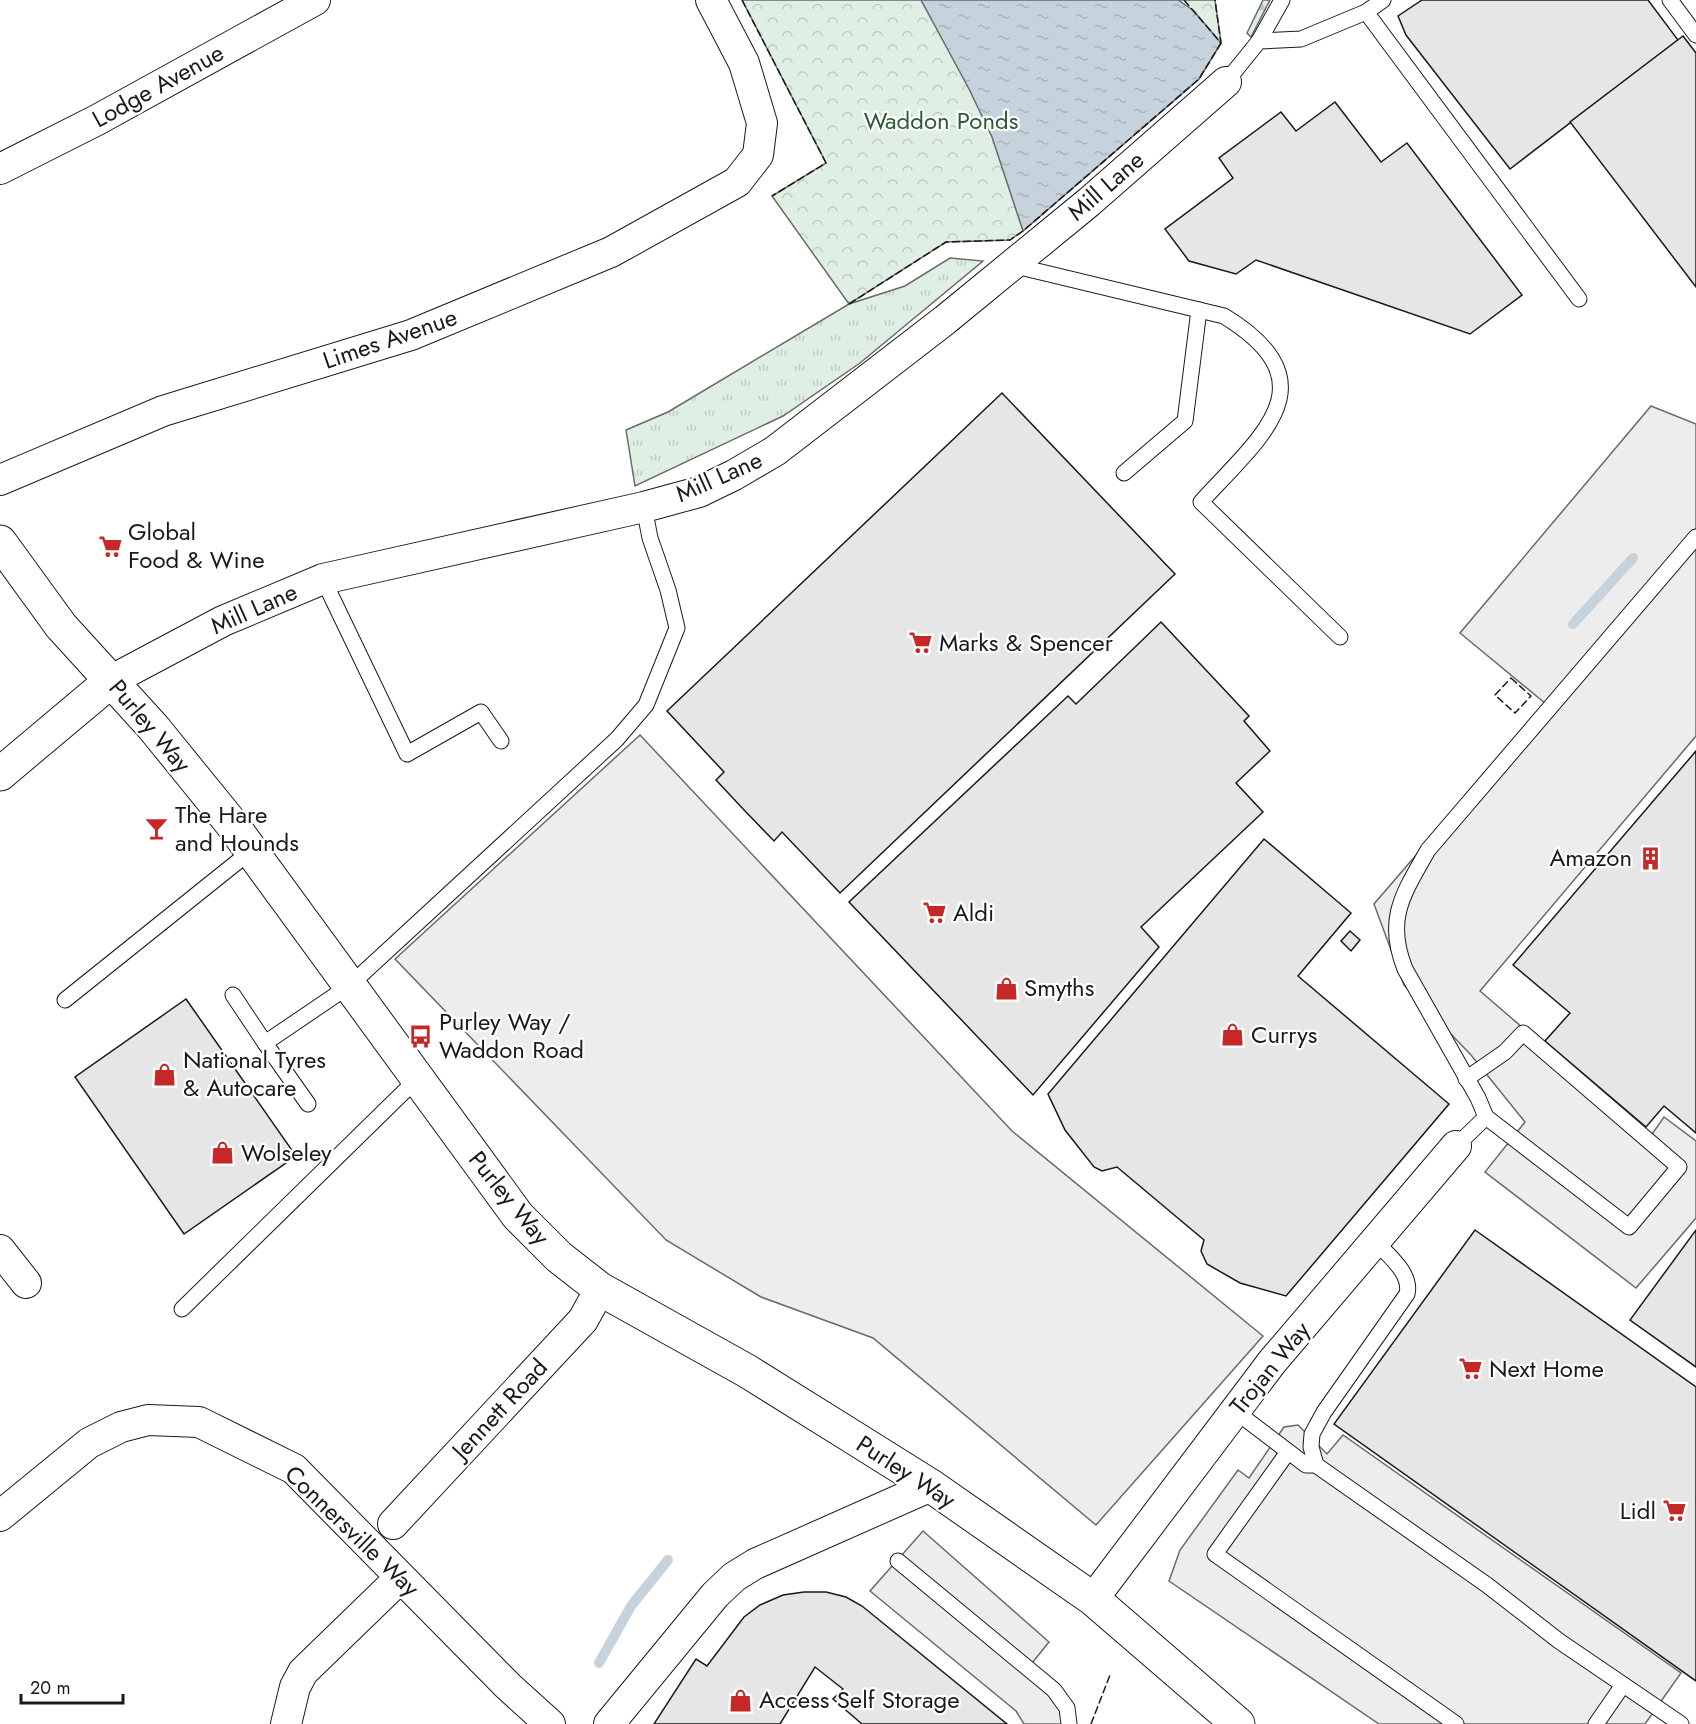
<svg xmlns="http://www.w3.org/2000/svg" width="1696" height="1724" font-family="Jost,sans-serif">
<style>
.grass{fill:url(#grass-tufts);stroke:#6a6a6a;stroke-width:1.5}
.forest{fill:url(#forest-firs);stroke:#6a6a6a;stroke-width:1.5}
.park{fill:url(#park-crowns);stroke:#6a6a6a;stroke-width:1.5}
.parking{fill:#ededed;stroke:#6a6a6a;stroke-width:1.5}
.water{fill:url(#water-ripples);stroke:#6a6a6a;stroke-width:1.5}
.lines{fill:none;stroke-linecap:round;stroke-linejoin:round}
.stream{stroke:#c6d2dc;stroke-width:10}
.building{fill:#e6e6e6;stroke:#1a1a1a;stroke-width:1.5}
.lane-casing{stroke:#1a1a1a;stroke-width:17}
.street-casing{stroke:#1a1a1a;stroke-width:32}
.secondary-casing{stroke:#1a1a1a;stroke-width:35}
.highway-casing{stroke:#1a1a1a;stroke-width:35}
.lane{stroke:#fff;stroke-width:15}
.street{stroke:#fff;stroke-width:30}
.secondary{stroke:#fff;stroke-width:33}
.highway{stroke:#fff;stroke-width:33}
.fence{stroke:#1a1a1a;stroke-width:1.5;stroke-dasharray:8 3;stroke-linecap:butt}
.labels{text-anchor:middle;stroke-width:4.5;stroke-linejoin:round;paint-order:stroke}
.street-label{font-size:24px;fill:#1a1a1a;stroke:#fff}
.park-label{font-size:24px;fill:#2b5a34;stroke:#fff}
.poi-label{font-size:24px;fill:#1a1a1a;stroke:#fff;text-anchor:start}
</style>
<defs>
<pattern id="grass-tufts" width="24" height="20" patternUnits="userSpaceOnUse" patternTransform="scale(1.5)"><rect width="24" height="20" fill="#e0efe3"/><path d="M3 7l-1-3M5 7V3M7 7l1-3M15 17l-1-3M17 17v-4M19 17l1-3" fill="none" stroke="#c0ccc2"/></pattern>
<pattern id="forest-firs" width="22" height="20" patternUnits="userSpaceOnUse" patternTransform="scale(1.5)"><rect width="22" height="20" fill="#e0efe3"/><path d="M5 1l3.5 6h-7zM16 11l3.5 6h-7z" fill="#c0ccc2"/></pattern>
<pattern id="park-crowns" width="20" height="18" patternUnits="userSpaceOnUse" patternTransform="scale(1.5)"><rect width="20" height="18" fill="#e0efe3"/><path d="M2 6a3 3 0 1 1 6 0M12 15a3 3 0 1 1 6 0" fill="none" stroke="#c0ccc2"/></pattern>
<pattern id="water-ripples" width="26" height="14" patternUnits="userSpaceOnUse" patternTransform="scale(1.5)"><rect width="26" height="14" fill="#c6d2dc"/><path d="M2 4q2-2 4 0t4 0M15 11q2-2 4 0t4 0" fill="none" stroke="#aab4bc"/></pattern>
</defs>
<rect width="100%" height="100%" fill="#fff"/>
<polygon class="grass" points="950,258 983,261 860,363 783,416 635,486 626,430 668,412 849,304 905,286"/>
<polygon class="forest" points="1263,0 1270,0 1251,37 1247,33"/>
<polygon class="park" points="742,0 1215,0 1221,43 1199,79 1023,231 1010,240 946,242 849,304 772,196 826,163"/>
<g class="parking">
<polygon points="1651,406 1696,424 1696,736 1480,991 1650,1137 1664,1117 1696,1141 1696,1218 1636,1288 1485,1172 1525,1122 1471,1055 1404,985 1374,904 1546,704 1460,633"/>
<polygon points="640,735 1012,1131 1263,1336 1096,1525 873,1338 761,1297 666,1240 395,959"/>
<polygon points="1298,1425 1327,1454 1343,1435 1681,1673 1645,1724 1379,1724 1169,1581 1180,1550 1238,1470 1249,1478 1284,1427"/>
<polygon points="923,1531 1049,1642 1028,1668 1060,1698 1068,1724 1024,1724 1016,1711 870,1591"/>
</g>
<polygon class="water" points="921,0 1178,0 1194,11 1221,43 1199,79 1023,231 992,137 969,89"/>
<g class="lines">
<g class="stream">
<polyline points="1573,624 1633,558"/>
<polyline points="599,1663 631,1606 668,1560"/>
</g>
</g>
<g class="building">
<polygon points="1422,0 1648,0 1678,40 1510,169 1406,35 1398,16"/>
<polygon points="1683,36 1696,53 1696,287 1570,122"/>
<polygon points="1335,102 1381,162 1407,143 1522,295 1470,334 1256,260 1236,274 1189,261 1165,229 1233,178 1219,158 1281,112 1296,131"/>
<polygon points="1002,393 1175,574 840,893 782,832 774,841 745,811 716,780 724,772 667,711"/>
<polygon points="1161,622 1249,716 1244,721 1270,751 1236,783 1263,812 1141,927 1159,947 1033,1095 849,902 1068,696 1076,704"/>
<polygon points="1696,751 1696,1133 1664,1106 1646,1127 1545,1041 1570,1013 1513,965"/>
<polygon points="1264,839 1351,913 1298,976 1449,1104 1286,1296 1240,1283 1207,1264 1201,1251 1204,1240 1117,1167 1102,1171 1094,1167 1065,1130 1048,1094"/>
<polygon points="1350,931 1360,940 1351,951 1341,941"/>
<polygon points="186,999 296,1156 184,1234 75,1077"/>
<polygon points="1475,1230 1696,1387 1696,1681 1334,1424"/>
<polygon points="1696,1230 1696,1367 1630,1320"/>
<polygon points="804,1592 826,1592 846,1597 862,1606 1007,1724 862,1724 833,1699 843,1689 815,1667 780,1724 654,1724 696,1659 707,1666 744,1617 760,1605 783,1595"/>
</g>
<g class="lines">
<defs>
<g id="lane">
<polyline points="1670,0 1696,35"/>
<polyline points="1366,12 1579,299"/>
<polyline points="1259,41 1282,0"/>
<polyline points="1226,82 1259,41 1301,39 1366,12 1383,0"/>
<path d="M1012 265 1224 316C1333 383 1261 436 1201 502L1340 637"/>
<polyline points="1124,473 1185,421 1199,310"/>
<polyline points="323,579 407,754 481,712 501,741"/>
<polyline points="233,995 265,1043"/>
<polyline points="65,1000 251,851"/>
<polyline points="1466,1079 1505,1052 1523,1033 1679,1167 1629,1227 1486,1117"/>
<polyline points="308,1104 265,1043 349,986 617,739 646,705 677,628 668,590 650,538 644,507"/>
<path d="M1456 1146 1486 1117 1478 1098 1405 969C1385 919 1403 894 1428 850L1696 537"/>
<polyline points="182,1309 417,1079"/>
<polyline points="1235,1411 1306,1465 1316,1465 1487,1585 1559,1641 1681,1724"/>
<polyline points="1288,1452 1215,1554 1456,1724"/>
<path d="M1316 1465 1311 1447 1312 1434 1324 1412 1407 1294C1412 1274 1389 1256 1376 1242"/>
<polyline points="898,1561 1054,1690 1067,1708 1069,1724"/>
<polyline points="1596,1724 1623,1685"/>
</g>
<g id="street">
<polyline points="0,169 97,120 315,0"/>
<polyline points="0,480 163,411 411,335 611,252 737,182 758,155 762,123 744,63 711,0"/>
<polyline points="112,680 223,621 323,579 644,507 699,492 734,475 775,451 945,320 1089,202 1226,82"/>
<polyline points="0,1250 26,1283"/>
<polyline points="0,1516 89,1443 121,1427 148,1420 199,1422 294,1469 508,1686 550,1724"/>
<polyline points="393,1524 583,1320 600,1289"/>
<polyline points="1093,1599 1272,1362 1456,1146"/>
<polyline points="286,1724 295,1687 303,1672 400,1578"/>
<polyline points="609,1724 715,1595 734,1577 755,1564 931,1486"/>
</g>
<polyline id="secondary" points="0,774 112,680"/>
<polyline id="highway" points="0,542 61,626 153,727 231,823 518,1216 559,1257 600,1289 747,1371 848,1434 931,1486 1093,1599 1238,1724"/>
</defs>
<use href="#lane" class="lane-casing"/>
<use href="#street" class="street-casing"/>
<use href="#secondary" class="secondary-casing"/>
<use href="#highway" class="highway-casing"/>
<use href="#lane" class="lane"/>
<use href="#street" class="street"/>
<use href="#secondary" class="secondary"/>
<use href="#highway" class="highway"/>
<g class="fence">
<polyline points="742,0 826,163 772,196"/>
<polyline points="1184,0 1221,43 1215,0"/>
<polyline points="849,304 946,242 1010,240 1023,231 1199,79 1221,43"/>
<polygon points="1511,678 1531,696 1515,713 1495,695"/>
<polyline points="1091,1724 1110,1675"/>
</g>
</g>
<defs>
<symbol id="supermarket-bare" viewBox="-9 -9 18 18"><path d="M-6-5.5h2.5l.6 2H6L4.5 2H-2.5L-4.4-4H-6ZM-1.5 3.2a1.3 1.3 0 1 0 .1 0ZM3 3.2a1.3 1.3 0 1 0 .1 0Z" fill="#c62828" stroke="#fff" stroke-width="2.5" paint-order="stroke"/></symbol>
<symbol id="bar-bare" viewBox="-9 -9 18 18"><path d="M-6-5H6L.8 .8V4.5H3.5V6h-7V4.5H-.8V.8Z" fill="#c62828" stroke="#fff" stroke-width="2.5" paint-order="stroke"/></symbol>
<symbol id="building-bare" viewBox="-9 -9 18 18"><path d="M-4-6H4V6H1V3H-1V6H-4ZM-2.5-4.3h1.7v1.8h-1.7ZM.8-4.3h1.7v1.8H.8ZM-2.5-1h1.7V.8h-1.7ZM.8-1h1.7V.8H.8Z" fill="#c62828" stroke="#fff" stroke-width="2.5" paint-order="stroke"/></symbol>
<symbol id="shop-bare" viewBox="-9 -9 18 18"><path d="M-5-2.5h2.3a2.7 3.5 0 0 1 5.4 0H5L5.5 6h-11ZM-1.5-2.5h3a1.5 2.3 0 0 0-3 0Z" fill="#c62828" stroke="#fff" stroke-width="2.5" paint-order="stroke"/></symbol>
<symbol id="bus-bare" viewBox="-9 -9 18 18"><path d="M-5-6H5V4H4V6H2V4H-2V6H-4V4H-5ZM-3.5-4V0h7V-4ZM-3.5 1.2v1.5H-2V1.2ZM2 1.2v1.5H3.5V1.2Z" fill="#c62828" stroke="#fff" stroke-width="2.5" paint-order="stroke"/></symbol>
</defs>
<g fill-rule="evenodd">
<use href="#supermarket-bare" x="94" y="530" width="33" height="33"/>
<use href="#supermarket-bare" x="904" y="626" width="33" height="33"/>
<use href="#bar-bare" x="140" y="812" width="33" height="33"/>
<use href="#building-bare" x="1634" y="842" width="33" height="33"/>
<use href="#supermarket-bare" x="918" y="896" width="33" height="33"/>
<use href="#shop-bare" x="990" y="972" width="33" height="33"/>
<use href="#shop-bare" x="1216" y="1018" width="33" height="33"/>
<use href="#bus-bare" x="404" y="1020" width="33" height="33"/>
<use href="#shop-bare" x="148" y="1058" width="33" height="33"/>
<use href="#shop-bare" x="206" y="1136" width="33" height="33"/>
<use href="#supermarket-bare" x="1454" y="1352" width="33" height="33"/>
<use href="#supermarket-bare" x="1658" y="1494" width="33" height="33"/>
<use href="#shop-bare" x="724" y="1684" width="33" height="33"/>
</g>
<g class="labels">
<g class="street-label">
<text transform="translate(158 86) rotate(-29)" y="8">Lodge Avenue</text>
<text transform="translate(1106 186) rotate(-41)" y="8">Mill Lane</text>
<text transform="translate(390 339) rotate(-19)" y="8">Limes Avenue</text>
<text transform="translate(719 477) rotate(-24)" y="8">Mill Lane</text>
<text transform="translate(254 609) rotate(-24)" y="8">Mill Lane</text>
<text transform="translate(150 726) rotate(50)" y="8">Purley Way</text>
<text transform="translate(509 1198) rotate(51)" y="8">Purley Way</text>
<text transform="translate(1270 1368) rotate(-51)" y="8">Trojan Way</text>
<text transform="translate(500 1409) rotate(-47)" y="8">Jennett Road</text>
<text transform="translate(906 1472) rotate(33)" y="8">Purley Way</text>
<text transform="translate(352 1531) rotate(44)" y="8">Connersville Way</text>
</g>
<g class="park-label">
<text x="941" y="129">Waddon Ponds</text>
</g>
<g class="poi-label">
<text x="128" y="540">Global<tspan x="128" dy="28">Food &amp; Wine</tspan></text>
<text x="939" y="651">Marks &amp; Spencer</text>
<text x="175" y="823">The Hare<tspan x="175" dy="28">and Hounds</tspan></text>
<text x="1632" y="866" text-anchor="end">Amazon</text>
<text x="953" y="921">Aldi</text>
<text x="1024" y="996">Smyths</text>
<text x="439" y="1030">Purley Way /<tspan x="439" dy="28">Waddon Road</tspan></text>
<text x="1251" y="1043">Currys</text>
<text x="183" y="1068">National Tyres<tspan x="183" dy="28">&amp; Autocare</tspan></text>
<text x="241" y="1161">Wolseley</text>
<text x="1489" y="1377">Next Home</text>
<text x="1656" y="1519" text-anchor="end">Lidl</text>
<text x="759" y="1708">Access Self Storage</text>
</g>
</g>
<path d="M21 1694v9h102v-9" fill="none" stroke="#1a1a1a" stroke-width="3"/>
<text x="30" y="1694" font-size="18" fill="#1a1a1a" stroke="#ffffff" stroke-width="4.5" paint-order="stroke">20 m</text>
</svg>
